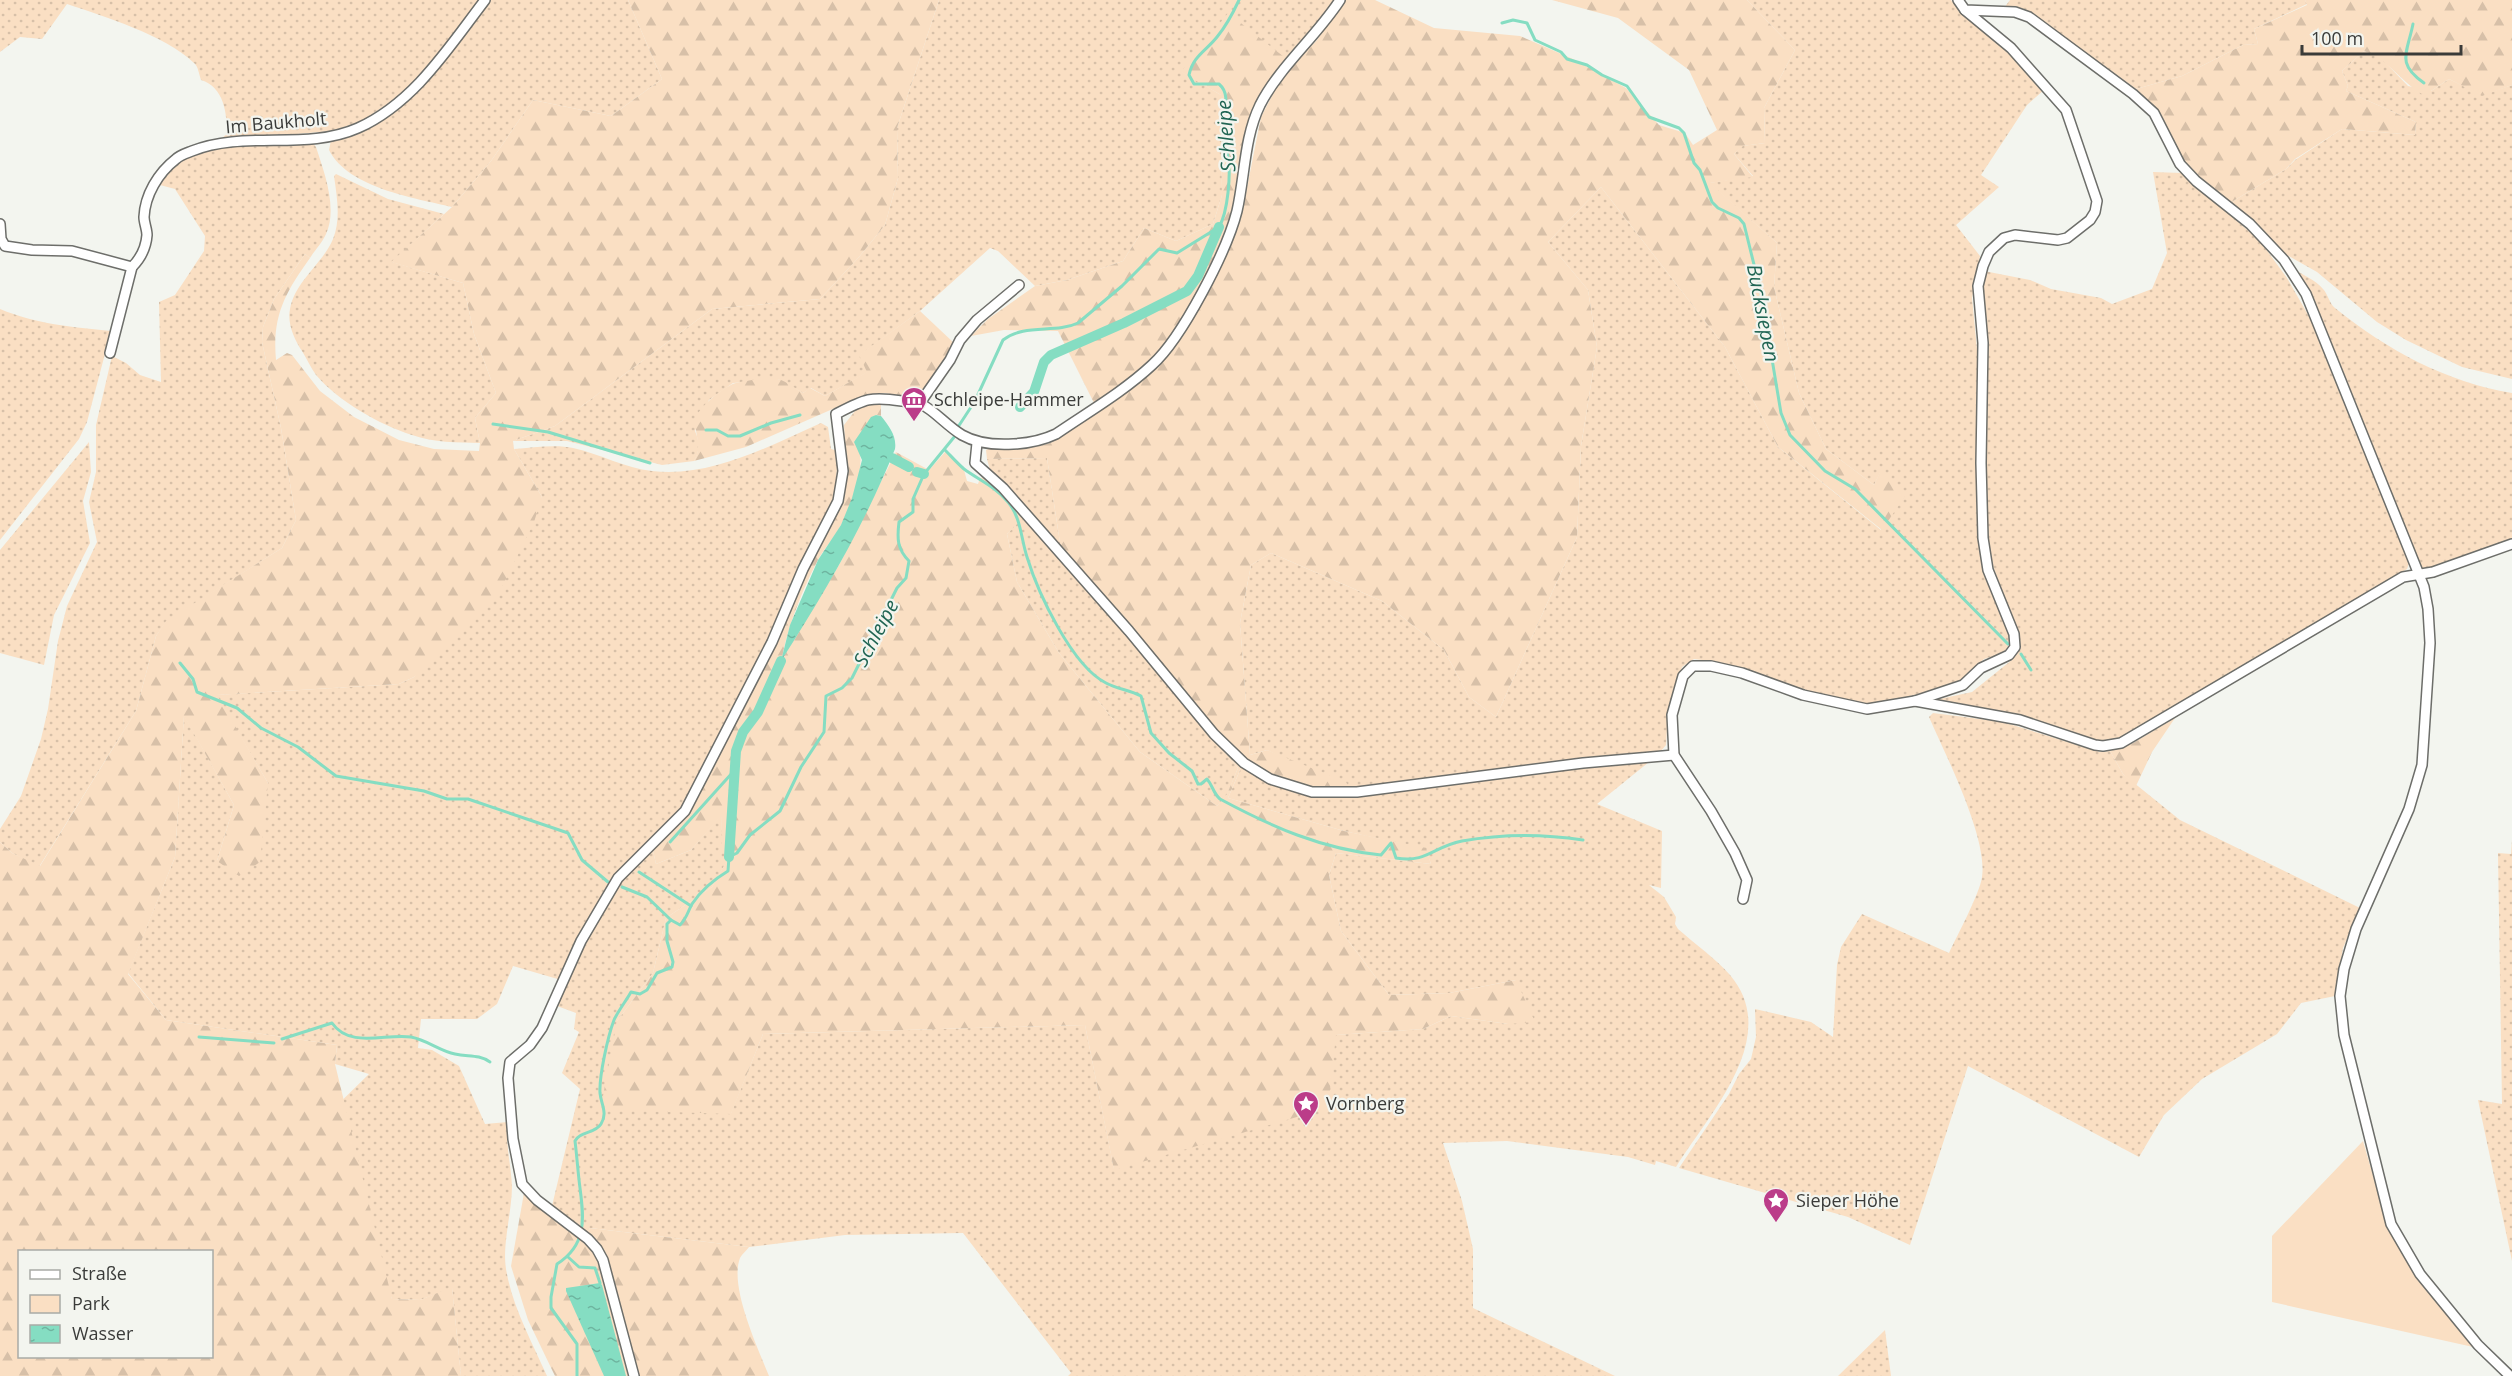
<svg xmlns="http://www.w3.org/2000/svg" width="2512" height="1376" font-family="'Open Sans',sans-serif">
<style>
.grass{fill:url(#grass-dots)}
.forest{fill:url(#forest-firs);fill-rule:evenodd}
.park{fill:#fadfc3}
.water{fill:url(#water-ripples)}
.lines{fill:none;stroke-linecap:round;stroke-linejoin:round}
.stream{stroke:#85ddc2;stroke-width:3}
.canal{stroke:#85ddc2;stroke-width:10}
.minor-casing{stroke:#6d6e6a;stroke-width:12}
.minor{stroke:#fff;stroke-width:9}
.labels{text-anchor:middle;stroke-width:4.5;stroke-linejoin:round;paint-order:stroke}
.street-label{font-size:18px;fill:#3a3b39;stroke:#f3f5ef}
.poi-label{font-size:18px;fill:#3a3b39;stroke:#f3f5ef;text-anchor:start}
.water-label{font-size:20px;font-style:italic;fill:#206553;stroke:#f3f5ef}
</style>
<defs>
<pattern id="grass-dots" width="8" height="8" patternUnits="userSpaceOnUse" patternTransform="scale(1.5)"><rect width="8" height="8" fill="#fadfc3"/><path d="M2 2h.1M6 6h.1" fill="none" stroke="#d7c0a8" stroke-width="1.8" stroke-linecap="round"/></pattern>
<pattern id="forest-firs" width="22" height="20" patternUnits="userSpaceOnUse" patternTransform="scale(1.5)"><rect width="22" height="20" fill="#fadfc3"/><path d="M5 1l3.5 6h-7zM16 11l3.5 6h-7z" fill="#d7c0a8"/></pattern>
<pattern id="water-ripples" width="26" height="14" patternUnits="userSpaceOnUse" patternTransform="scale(1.5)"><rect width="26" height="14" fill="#85ddc2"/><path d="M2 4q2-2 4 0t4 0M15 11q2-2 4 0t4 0" fill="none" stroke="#6eb49f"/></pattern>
</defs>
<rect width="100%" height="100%" fill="#f3f5ef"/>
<g class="grass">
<path d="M0 0H480L430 65 403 94 360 122 331 131 218 141 227 134C227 113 224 87 201 80 199 74 198 66 194 63 165 35 105 17 67 4L42 39 20 37 0 52Z"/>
<path d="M491 0H628L662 79 611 116 533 100 491 161 452 207C415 198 348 188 329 150L331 140C348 133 370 127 386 116 431 87 456 39 491 0Z"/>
<path d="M939 0H1336L1288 60 1182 72 1221 95 1222 195 1213 224 1176 241 1144 228 1123 261 1067 280 1035 286 998 251 990 248 920 311 860 355 868 372 825 396 811 388 803 393 778 379 733 383 709 400 695 431C700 443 700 450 694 461L662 465 567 441H513L555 426 712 309 820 299 859 257 885 225 898 178 897 128Z"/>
<polygon points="1747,0 1951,0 1962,15 2009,50 2044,90 2027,105 1981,175 1999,187 1956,225 1980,256 1972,298 1977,349 1980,548 2010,635 2007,652 1984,659 1957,684 1868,707 1804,692 1745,671 1710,661 1694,659 1682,667 1668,713 1666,745 1661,751 1351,791 1267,750 1250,755 1240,623 1251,565 1271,553 1382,601 1444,650 1469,697 1496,717 1577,537 1581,446 1597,347 1588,290 1548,242 1601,187 1725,347 1778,447 1881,530 1880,473 1874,485 1826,449 1799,393 1774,287 1777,243 1709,183 1753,176 1734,154 1742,146 1765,143 1764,108 1795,50"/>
<polygon points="2010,0 2305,0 2307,4 2254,29 2258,44 2243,45 2182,76 2136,89 2031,13 2004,8"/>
<polygon points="2364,51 2380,57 2408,86 2431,91 2449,79 2482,95 2512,85 2512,379 2462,367 2406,340 2377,322 2317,272 2285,254 2230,203 2286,169 2295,160 2342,129 2415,135 2416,122 2346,91 2348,86 2342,71"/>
<path d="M312 142 316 147C324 172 338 208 326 234 322 243 315 250 310 258L305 254 274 299 263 327 262 342 281 428 296 520 282 548 166 622 156 636 136 711 39 867 12 853 0 842V829L21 796 41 739 48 709 58 641 67 606 97 542 89 502 96 472V425L112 356 126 363 140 375 161 382 159 302 175 295 204 251 205 236 175 189 160 185C167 175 175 164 186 158 217 142 277 143 312 142Z"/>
<polygon points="2153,172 2182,173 2260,241 2287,278 2311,320 2409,563 2407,569 2126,739 2107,744 1935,700 1972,692 2013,659 2020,641 1993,566 1988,535 1984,347 1980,298 1984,271 2030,280 2051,289 2101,298 2112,304 2152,289 2167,253"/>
<path d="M336 174 388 199 444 214 392 262 463 283 474 334 496 393 475 418 480 443C457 442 434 443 412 435 380 425 338 401 316 375 311 368 307 359 302 351 294 339 287 323 290 309 295 281 324 262 333 239 341 219 337 197 334 176Z"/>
<path d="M2292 268C2301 274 2316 280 2323 289 2328 294 2329 303 2335 308 2387 350 2446 382 2512 393V539L2423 571 2331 341 2309 294Z"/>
<path d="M0 309C36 324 72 327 111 331L87 422 79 439 0 540Z"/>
<path d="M821 423 828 427 831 449 838 451 835 500 769 641 682 810 615 877 561 980 513 966 497 1004 477 1019H421L418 1048 432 1050 459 1066 485 1124 508 1122C505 1144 511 1164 512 1186 512 1211 502 1246 506 1269 512 1306 532 1342 547 1376H461L452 1288 420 1300 392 1299 324 1118 369 1074 335 1064 337 1045 166 1020 128 973 175 857 184 715 234 805 217 861 268 783 216 695 399 684 414 677 542 497 514 449C532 448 555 444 573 448 600 454 625 468 652 471 711 478 769 446 821 423Z"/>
<polygon points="89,442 91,472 83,501 90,543 54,615 44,665 0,653 0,550"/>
<polygon points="1047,458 1061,549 990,470 987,459"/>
<polygon points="1022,518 1125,634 1238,768 1227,795 1217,806 1140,752 1059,653 1017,582 1007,534"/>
<path d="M1933 713 2003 722 2100 752 2110 751 2123 774 2180 820 2360 908 2343 948 2335 996 2301 1003 2277 1034 2202 1079 2164 1115 2139 1157 1968 1066 1910 1245 1848 1217 1679 1168 1729 1094 1739 1074 1751 1059 1756 1037 1755 1009 1811 1022 1833 1037 1837 965 1841 947 1862 914 1949 953C1957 936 1980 893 1982 877 1988 838 1946 756 1929 717Z"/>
<path d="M1649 762 1597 804 1662 831 1661 888 1649 885 1664 897 1676 917 1675 924 1678 929C1695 944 1715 958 1730 975 1783 1037 1708 1115 1676 1167L1656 1161 1655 1165 1628 1157 1507 1141 1443 1143 1462 1201 1473 1249V1308L1615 1376H1068L1071 1373 963 1233 845 1235 749 1247 590 1228 587 1234 551 1210 580 1089 562 1073 579 1032 574 1029 576 1013 557 1006 583 942 620 878 652 846 656 864 691 850 721 815 723 848 735 847 712 887 666 918 653 973 617 1021 731 1113 763 1034 1085 1025 1114 1169 1335 1035 1423 1029 1451 1016 1508 1024 1516 980 1449 993 1389 995 1341 931 1329 875 1336 853 1431 864 1426 849 1344 831 1228 798 1243 763C1260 783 1287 787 1311 795Z"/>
<polygon points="2512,840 2512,1261 2478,1100 2502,1104 2498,853 2511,854"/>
<polygon points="1885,1330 1891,1376 1838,1376"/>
</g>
<g class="forest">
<path d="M628 0H939L897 128 898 178 885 225 859 257 820 299 712 309 555 426 513 441 514 449 542 497 534 522 498 595 414 677 399 684 217 695 268 783 260 862 239 876 217 861 234 805 184 716 175 857 128 974 166 1020 337 1045 335 1064 392 1299 420 1300 452 1287 461 1376H0V842L12 853 40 866 136 711 156 636 166 621 282 548 296 520 281 428 262 342 263 327 274 299 305 254 310 258C285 293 272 316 276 360L287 353 292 355 320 391 354 417 399 440 434 449 479 451 480 443 475 418 496 393 474 334 463 283 391 262 452 207 491 161 533 100 611 116 662 79ZM20 1252H212V1356H20Z"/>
<path d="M1345 0H1375L1434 28 1520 36 1573 59 1626 88 1659 125 1685 133 1693 145 1717 130 1689 70 1618 18 1552 0H1747L1795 50 1764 108 1765 143 1743 146 1734 154 1753 177 1710 183 1777 243 1774 287 1799 393 1826 449 1874 485 1880 472 1905 496 1882 530 1778 447 1725 347 1601 187 1548 242 1588 290 1597 347 1581 446 1577 537 1496 717 1469 697 1444 650 1382 601 1271 553 1251 565 1240 623 1250 755 1267 750 1346 782 1351 791H1313L1243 763 1228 798 1344 831 1426 848 1431 864 1336 853 1329 875 1341 931 1389 995 1449 993 1516 980 1535 1022 1508 1024 1451 1016 1423 1029 1336 1035 1328 1108 1114 1170 1085 1025 763 1034 731 1114 610 1110 603 1096 617 1021 653 973 666 918 712 887 734 848 722 849 721 816 691 850 656 864 652 846 688 811 840 502 847 476 844 425 858 407 881 402V416L876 415 859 450C865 471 851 505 841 525 835 537 825 547 818 560 803 588 787 628 782 659L839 565 896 452 929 470 946 451 964 470 967 481 978 484 980 478 987 477 1061 549 1047 458 987 459 986 450 991 448 1039 446 1050 443 1137 383 1156 367 1231 239 1243 208 1261 117 1275 90 1296 62 1317 40ZM1022 519 1125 634 1238 768 1227 794 1217 806 1140 752 1059 653 1017 582 1007 534Z"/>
<path d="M2305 0H2512V85L2482 96 2449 79 2431 91 2422 94C2400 81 2389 60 2364 51L2342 71 2348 86 2346 91 2416 122 2415 135 2342 129 2295 159 2286 169 2230 203 2207 187 2187 165 2178 154 2161 114 2136 89 2182 76 2243 45 2258 44 2254 29 2307 5Z"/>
<path d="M1228 13 1288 60C1276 73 1263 86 1255 103 1239 137 1239 179 1231 215 1220 259 1183 330 1150 363 1134 379 1113 390 1094 403L1058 331 1004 330 971 336 988 319 1035 286 1067 280 1123 261 1144 228 1176 241 1213 224 1222 195 1221 95 1181 72Z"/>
<path d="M920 311 954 343 946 361 916 398 884 393 860 397 746 447 694 461C704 443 692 434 697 416 700 406 726 385 736 383 744 381 771 377 778 379 786 381 796 389 803 393L810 388 825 396 867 372 859 355Z"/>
<polygon points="2175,718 2152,752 2136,786 2123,774 2110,751 2133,743"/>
<polygon points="526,1192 586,1242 601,1261 632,1376 555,1376 528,1320 511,1266 524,1193"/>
<path d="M590 1228 749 1247C747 1250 742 1254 740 1258 729 1287 758 1348 769 1376H637L607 1262 587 1234Z"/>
</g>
<polygon class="park" points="2363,1141 2387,1224 2417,1276 2473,1347 2272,1302 2272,1236"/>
<g class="water">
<path d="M876 415 881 416C889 426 897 436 895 449 865 524 824 594 781 661L790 625 818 560 841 525 852 498 862 460 854 442 871 417Z"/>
<polygon points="600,1283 602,1285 626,1376 604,1376 566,1291 566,1288"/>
</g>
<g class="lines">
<g class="stream">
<polyline points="1502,23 1513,20 1527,23 1535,40 1561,52 1567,59 1587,65 1602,75 1627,86 1649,117 1679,128 1684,133 1694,163 1700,170 1712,202 1718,208 1739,218 1744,224 1761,293 1781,413 1790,435 1825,471 1855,489 2008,644"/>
<path d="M2413 24C2407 54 2396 63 2424 83"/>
<polyline points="493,424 548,432 650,463"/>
<polyline points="706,430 717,430 728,436 740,436 771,423 800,415"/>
<path d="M945 450C951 456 957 463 964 469 979 480 996 487 1008 502 1021 517 1021 539 1027 557 1038 593 1072 666 1106 683 1117 689 1130 690 1141 696L1151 733 1169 753 1192 771 1198 784H1201L1207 779C1213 786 1213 793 1220 799 1272 827 1322 849 1381 855L1391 843 1396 858C1428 863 1432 847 1462 841 1501 834 1544 834 1583 840"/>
<polyline points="2021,654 2031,670"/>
<polyline points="180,663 193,679 197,692 237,708 261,728 298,747 336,776 424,791 447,799 468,799 568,833 582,860 608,882"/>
<polyline points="670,842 733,772"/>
<polyline points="639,872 691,906"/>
<polyline points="622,887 647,897 671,920"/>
<polyline points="199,1037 274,1043"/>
<path d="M282 1039 332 1023C350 1049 386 1033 411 1037 427 1040 440 1051 455 1054 469 1057 478 1054 490 1062"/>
<polyline points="568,1257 579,1267 595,1268 600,1283"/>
<path d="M577 1376V1344L551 1308V1297L557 1264C587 1245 584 1219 580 1188 578 1173 577 1157 575 1141 580 1131 595 1134 601 1124 608 1113 601 1104 600 1093 599 1076 608 1036 614 1020 618 1011 626 1001 631 992L640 994 647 990 657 973 672 967 673 962 667 941V924L671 920 680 925C687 918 688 911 692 904 702 889 713 880 728 871L729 857 737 853 750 835 780 811 801 767 824 732 826 696 842 688 852 678 897 588 906 578 909 561C897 549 897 538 899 522L913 512V499L924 474 955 436 958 427 975 401 1003 340C1025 323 1055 334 1078 323L1122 286 1159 249 1177 253 1219 227C1228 212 1231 174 1228 157 1226 147 1222 139 1222 129 1221 114 1233 96 1219 84H1194L1189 75C1193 56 1206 51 1217 37 1226 26 1233 13 1239 0"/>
</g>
<g class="canal">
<polyline points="1020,407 1034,392 1044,362 1051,355 1124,323 1187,291 1198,276 1219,227"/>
<polyline points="892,458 909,467"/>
<polyline points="917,472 924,474"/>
<polyline points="729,857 736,751 743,732 758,712 781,661"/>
</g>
<defs>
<g id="minor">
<polyline points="1958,0 1965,10 2015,12 2029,17 2133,94 2154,113 2180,164 2196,181 2250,224 2284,260 2306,294 2424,587 2428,609 2430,643 2422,765 2409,809 2356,929 2344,969 2340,996 2344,1035 2391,1224 2420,1274 2478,1345 2510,1376"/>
<polyline points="0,224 1,239 5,246 32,250 72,251 132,267"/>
<path d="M110 353 132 267C141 258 146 248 147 235 147 229 144 223 144 217 145 195 158 173 176 159 180 155 187 153 192 151 245 130 306 151 358 128 414 103 449 47 485 0"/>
<polyline points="920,403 950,360 960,340 977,320 1019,285"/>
<polyline points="977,443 975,463 1003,488 1129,631 1214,734 1244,763 1270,779 1312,792 1357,792 1583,763 1674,755"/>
<polyline points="1915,701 2020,720 2095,745 2103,746 2121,743 2403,577 2433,572 2512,544"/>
<polyline points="1743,899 1747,880 1735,853 1711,811 1674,755 1672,715 1683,676 1693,666 1711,666 1742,673 1803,695 1867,709 1915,701 1963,685 1981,668 2009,655 2015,647 2014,634 1988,570 1983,538 1981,463 1983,343 1978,286 1983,266 1989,252 2004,238 2015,235 2058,240 2067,238 2090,220 2095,212 2097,201 2066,110 2011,48 1965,10"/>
<path d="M634 1376 603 1260 597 1249 588 1239 537 1200 522 1184 513 1139 508 1078 510 1062 530 1045 542 1028 581 941 618 878 685 811 772 642 803 569 838 501 843 471 836 414C865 399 870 396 902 401 908 402 916 401 921 404 935 411 947 426 962 435 986 449 1031 446 1056 434 1088 412 1123 392 1152 365 1182 338 1227 251 1237 211 1245 176 1244 138 1260 105 1280 66 1316 37 1340 0"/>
</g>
</defs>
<use href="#minor" class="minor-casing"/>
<use href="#minor" class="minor"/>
</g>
<defs>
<symbol id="museum-pin" viewBox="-11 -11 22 30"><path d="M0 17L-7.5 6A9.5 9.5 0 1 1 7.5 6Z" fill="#bb3c89" stroke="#f3f5ef"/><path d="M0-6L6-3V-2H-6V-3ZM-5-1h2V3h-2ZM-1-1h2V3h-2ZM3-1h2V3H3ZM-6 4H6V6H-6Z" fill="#fff"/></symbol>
<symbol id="sight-pin" viewBox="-11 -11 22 30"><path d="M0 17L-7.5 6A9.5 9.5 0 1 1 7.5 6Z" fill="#bb3c89" stroke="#f3f5ef"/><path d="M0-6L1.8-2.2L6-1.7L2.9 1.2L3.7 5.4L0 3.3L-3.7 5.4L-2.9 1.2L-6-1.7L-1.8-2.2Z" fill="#fff"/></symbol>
</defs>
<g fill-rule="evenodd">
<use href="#museum-pin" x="899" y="385" width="30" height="40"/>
<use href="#sight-pin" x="1291" y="1089" width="30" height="40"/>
<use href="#sight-pin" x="1761" y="1186" width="30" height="40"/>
</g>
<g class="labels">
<g class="street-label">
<text transform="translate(276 123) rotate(-5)" y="6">Im Baukholt</text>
</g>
<g class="poi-label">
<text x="934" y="406">Schleipe-Hammer</text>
<text x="1326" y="1110">Vornberg</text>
<text x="1796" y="1207">Sieper Höhe</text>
</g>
<g class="water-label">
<text transform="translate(1226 136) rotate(-94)" y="7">Schleipe</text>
<text transform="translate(1763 313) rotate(79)" y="7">Bucksiepen</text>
<text transform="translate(876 633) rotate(-62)" y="7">Schleipe</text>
</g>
</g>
<rect x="18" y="1250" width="195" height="108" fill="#f3f5ef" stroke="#a9aba6" stroke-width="1.5"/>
<rect x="30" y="1270" width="30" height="9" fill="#ffffff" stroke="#a9aba6" stroke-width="1.5"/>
<text x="72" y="1280" font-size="18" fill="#3a3b39">Straße</text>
<rect x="30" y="1295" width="30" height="18" fill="#fadfc3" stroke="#a9aba6" stroke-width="1.5"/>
<text x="72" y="1310" font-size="18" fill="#3a3b39">Park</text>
<rect x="30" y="1325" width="30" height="18" fill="url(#water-ripples)" stroke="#a9aba6" stroke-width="1.5"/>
<text x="72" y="1340" font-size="18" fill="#3a3b39">Wasser</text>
<path d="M2302 45v9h159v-9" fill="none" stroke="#3a3b39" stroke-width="3"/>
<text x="2311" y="45" font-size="18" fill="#3a3b39" stroke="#f3f5ef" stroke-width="4.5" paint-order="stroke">100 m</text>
</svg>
